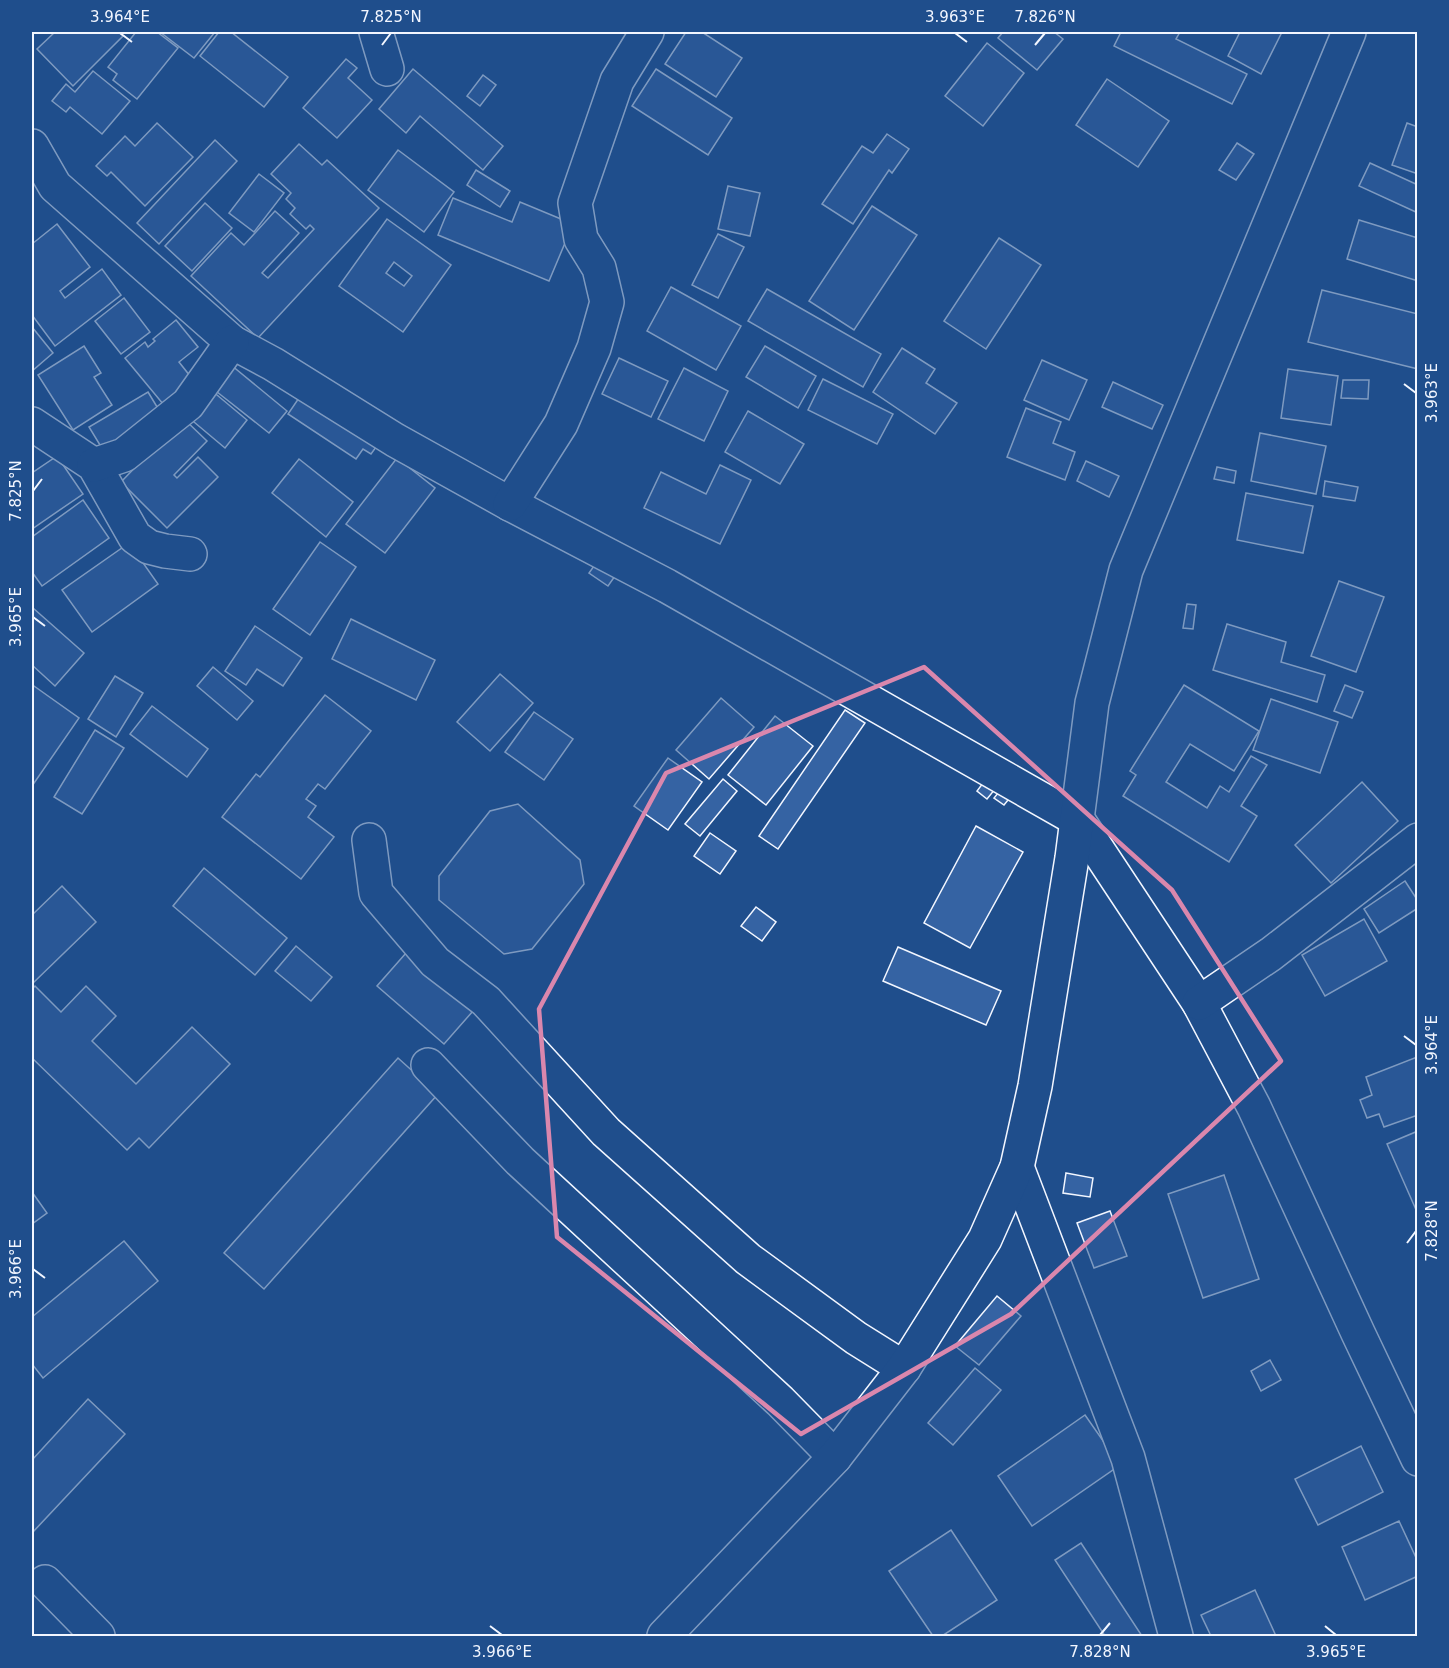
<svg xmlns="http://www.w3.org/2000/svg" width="1449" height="1668" font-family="'DejaVu Sans',sans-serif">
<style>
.building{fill:#3563a3;stroke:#f2f6ff;stroke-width:1.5;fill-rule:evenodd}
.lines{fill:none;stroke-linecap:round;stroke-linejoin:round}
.minor-casing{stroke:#f2f6ff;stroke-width:36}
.major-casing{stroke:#f2f6ff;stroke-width:36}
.minor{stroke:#1f4e8c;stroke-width:33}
.major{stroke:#1f4e8c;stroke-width:33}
.marked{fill:none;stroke:#da87ad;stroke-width:4.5;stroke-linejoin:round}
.ticks{fill:none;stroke:#f2f6ff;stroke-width:2}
.neatline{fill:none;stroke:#f2f6ff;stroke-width:2}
.ticks-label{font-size:15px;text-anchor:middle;fill:#f2f6ff}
</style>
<rect width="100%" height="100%" fill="#1f4e8c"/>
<g class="building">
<polygon points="55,32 118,32 123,36 73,86 37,49"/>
<polygon points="136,32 157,32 178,48 137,99 113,80 117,74 108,67"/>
<polygon points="160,32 215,32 194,58"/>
<polygon points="219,32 231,32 288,77 264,107 200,56"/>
<polygon points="686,32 702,32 742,58 716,97 665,64"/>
<polygon points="1003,32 1054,32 1063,39 1037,70 998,38"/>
<polygon points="1121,32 1180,32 1176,39 1247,74 1232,104 1114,46"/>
<polygon points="1240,32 1282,32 1261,74 1228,56"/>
<polygon points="987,43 1024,73 983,126 945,96"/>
<polygon points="346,59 357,68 348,78 372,100 337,138 303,108"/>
<polygon points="413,69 503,146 483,170 420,116 406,133 379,109"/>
<polygon points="656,69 732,118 708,155 632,106"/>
<polygon points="93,71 130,101 102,134 70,107 66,112 52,101 66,84 75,92"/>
<polygon points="483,75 496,85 480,106 467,96"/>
<polygon points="1107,79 1169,121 1138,167 1076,125"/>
<polygon points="157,123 193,157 145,206 111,172 107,176 96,166 125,136 135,146"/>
<polygon points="1407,123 1418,127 1418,174 1392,165"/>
<polygon points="887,134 909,149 892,173 889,170 853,224 822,204 862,146 873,153"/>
<polygon points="215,140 237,161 159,244 137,223"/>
<polygon points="1237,143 1254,154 1236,180 1219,170"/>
<polygon points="299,144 322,165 327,160 379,208 258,338 191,276 231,233 244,245 275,211 299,233 262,273 268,278 314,229 310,225 306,229 290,214 295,208 286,199 291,193 271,174"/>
<polygon points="398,150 454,192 424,232 368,190"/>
<polygon points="1370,163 1418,185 1418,213 1359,186"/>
<polygon points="476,170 510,191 500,207 467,185"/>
<polygon points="259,174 284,193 254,232 229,213"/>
<polygon points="728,186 760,193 750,236 718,229"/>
<polygon points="453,198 512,222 520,202 573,224 549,281 438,235"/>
<polygon points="205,203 232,228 192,271 165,246"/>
<polygon points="872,206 917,235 854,330 809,301"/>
<path d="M387 219 451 265 403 332 339 286ZM394 262 412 276 404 286 386 273Z"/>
<polygon points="1359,220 1418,238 1418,281 1347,259"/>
<polygon points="57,224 90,267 60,291 65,298 102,269 121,295 55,346 32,315 33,293 32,291 32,244"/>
<polygon points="718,234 744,247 718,298 692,285"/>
<polygon points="999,238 1041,265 986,349 944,321"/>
<polygon points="671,287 741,326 716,370 647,331"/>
<polygon points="767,289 881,354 863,387 748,321"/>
<polygon points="1322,290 1418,314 1418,369 1308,342"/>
<polygon points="124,298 150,332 121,354 95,321"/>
<polygon points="176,320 198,347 179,362 198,386 168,410 125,358 145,342 148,347 155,341 153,339"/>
<polygon points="32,327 53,353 32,371"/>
<polygon points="84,346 101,373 94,377 112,405 73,430 38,375"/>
<polygon points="765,346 816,376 798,408 746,377"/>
<polygon points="902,348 935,369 926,383 957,403 935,434 873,392"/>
<polygon points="619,358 668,381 651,417 602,394"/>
<polygon points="1042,360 1087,380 1069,420 1024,400"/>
<polygon points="231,365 287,411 269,433 212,388"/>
<polygon points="684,368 728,391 704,441 658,419"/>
<polygon points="1288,369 1338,376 1331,425 1281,418"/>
<polygon points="823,379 893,414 877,444 808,410"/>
<polygon points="1343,380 1369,380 1368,399 1341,398"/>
<polygon points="1113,382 1163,405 1152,429 1102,407"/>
<polygon points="211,390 247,420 225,448 188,417"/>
<polygon points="148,392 162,415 103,450 89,427"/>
<polygon points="303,392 379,443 371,454 363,449 356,459 288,414"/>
<polygon points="1026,408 1061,422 1053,443 1075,452 1065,480 1007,457"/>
<polygon points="748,411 804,444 780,484 725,452"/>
<polygon points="183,418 207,441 174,475 177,478 198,457 218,477 167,528 121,482"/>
<polygon points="1260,433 1326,446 1316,494 1251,481"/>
<polygon points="57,456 83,494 32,529 32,473"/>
<polygon points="397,458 435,488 385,553 346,524"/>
<polygon points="299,459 353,502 326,537 272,493"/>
<polygon points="1086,461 1119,476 1109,497 1077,481"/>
<polygon points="720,465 751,480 720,544 644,508 661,472 706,494"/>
<polygon points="1217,467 1236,471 1234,483 1214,479"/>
<polygon points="1325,481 1358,487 1355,501 1323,496"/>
<polygon points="1246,493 1313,506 1303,553 1237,540"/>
<polygon points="83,500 109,538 42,586 32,572 32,537"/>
<polygon points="320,542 356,567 310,635 273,609"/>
<polygon points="129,543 158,584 92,632 62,590"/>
<polygon points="601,556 620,569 608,586 589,573"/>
<polygon points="1339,581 1384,597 1356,672 1311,656"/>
<polygon points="1187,604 1196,605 1193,629 1183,628"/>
<polygon points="33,608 84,653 55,686 32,665 32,610"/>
<polygon points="351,619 435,660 416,700 332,659"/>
<polygon points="1227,624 1286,642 1281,662 1325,675 1317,702 1213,670"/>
<polygon points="255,626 302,658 283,686 257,669 246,685 225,671"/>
<polygon points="213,667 253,701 237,720 197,686"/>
<polygon points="500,674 533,703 490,751 457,722"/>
<polygon points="115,676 143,693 116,737 88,719"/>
<polygon points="1184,685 1259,731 1234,771 1190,744 1166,782 1207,808 1220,786 1229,792 1251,756 1267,765 1241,806 1257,816 1229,862 1123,796 1136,775 1130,771"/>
<polygon points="1345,685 1363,692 1352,718 1334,711"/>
<polygon points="34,686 79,718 32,786 32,690"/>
<polygon points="325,695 371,731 325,789 318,784 306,799 316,806 308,817 334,837 301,879 222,817 256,774 260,777"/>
<polygon points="721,698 754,727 709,779 676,750"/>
<polygon points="1271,699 1338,722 1320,773 1253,750"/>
<polygon points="152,706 208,749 187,777 130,734"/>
<polygon points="845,710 865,723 778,849 759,836"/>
<polygon points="534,712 573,739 544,780 505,752"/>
<polygon points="775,716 813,746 766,805 728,775"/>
<polygon points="95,730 124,748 82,814 54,797"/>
<polygon points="668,758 702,782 668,830 634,806"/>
<polygon points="989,775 1000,783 987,799 977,791"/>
<polygon points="723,779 737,791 700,836 685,824"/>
<polygon points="1007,782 1016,790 1004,805 994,798"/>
<polygon points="1362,782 1398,821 1331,883 1295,845"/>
<polygon points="518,804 580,860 584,884 532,949 504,954 439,900 439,876 490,811"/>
<polygon points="976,826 1023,852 970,948 924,923"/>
<polygon points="710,833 736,851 720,874 694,856"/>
<polygon points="204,868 287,938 255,975 173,906"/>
<polygon points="1405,881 1418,901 1418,908 1379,933 1364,909"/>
<polygon points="62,886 96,922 32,984 32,915"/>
<polygon points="756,907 776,922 762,941 741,926"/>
<polygon points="1364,919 1387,961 1325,996 1302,955"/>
<polygon points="296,946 332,977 311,1001 275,971"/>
<polygon points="898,947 1001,991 986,1025 883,981"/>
<polygon points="406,953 473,1011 444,1044 377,986"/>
<polygon points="35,986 61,1012 86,986 116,1016 92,1041 136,1084 192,1027 230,1064 149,1148 139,1138 127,1150 32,1058 32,989"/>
<polygon points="1417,1057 1418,1115 1384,1127 1379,1114 1367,1118 1360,1100 1372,1095 1366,1077"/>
<polygon points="398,1058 438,1094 264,1289 224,1253"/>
<polygon points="1418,1131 1418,1211 1417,1212 1387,1144"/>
<polygon points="1066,1173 1093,1178 1090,1197 1063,1193"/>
<polygon points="1224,1175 1259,1279 1203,1298 1168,1194"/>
<polygon points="32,1192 47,1213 32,1224"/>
<polygon points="1110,1211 1127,1256 1094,1268 1077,1223"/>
<polygon points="124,1241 158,1281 43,1378 32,1364 32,1317"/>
<polygon points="997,1296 1021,1316 979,1365 955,1346"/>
<polygon points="1270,1360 1281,1380 1261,1391 1251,1371"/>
<polygon points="975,1368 1001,1390 953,1445 928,1423"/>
<polygon points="88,1399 125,1434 32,1533 32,1460"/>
<polygon points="1085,1415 1120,1465 1032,1526 998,1476"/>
<polygon points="1361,1446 1383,1492 1318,1525 1295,1479"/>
<polygon points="1399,1521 1418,1562 1418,1576 1365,1600 1342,1547"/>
<polygon points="951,1530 997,1600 942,1636 933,1636 889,1571"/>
<polygon points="1081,1543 1142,1636 1105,1636 1055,1560"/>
<polygon points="1255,1590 1276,1636 1211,1636 1201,1615"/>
</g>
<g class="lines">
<defs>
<g id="minor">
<polyline points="376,32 387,69"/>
<polyline points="32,146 55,186 232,342 273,364 395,440 510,504 667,586 1078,820 1199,1003 1254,1107 1358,1333 1418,1459"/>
<polyline points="32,424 94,465 135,537 149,547 165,551 190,554"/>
<polyline points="94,465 124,455 188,404 232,342"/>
<polyline points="510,504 561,424 594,348 607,302 599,268 581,239 575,203 617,81 647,32"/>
<polyline points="369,840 376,893 435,962 486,1001 606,1132 748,1259 856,1338 904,1368"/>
<polyline points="1199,1003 1271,954 1418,840"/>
<polyline points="428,1065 520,1161 780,1401 835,1457"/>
<polyline points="1017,1167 1128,1458 1176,1636"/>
<polyline points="45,1582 98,1636"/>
</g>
<polyline id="major" points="664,1636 835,1457 904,1368 985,1239 1017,1167 1035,1086 1072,858 1092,703 1126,570 1349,32"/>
</defs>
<use href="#minor" class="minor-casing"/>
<use href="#major" class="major-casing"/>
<use href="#minor" class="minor"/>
<use href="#major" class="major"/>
</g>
<path d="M0 0H1449V1668H0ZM924 667 1172 890 1281 1061 1011 1314 801 1434 557 1237 539 1009 666 773Z" fill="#1f4e8c" fill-opacity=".55" fill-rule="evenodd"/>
<path class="marked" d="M924 667 1172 890 1281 1061 1011 1314 801 1434 557 1237 539 1009 666 773Z"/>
<path class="ticks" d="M120 33 132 42M955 33 967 42M382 45 391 33M1035 45 1045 33M1404 384 1416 393M33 491 42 479M33 617 45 626M1404 1036 1416 1045M1407 1243 1416 1231M33 1269 45 1278M490 1626 502 1635M1325 1626 1336 1635M1100 1635 1110 1623"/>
<rect width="1449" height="1668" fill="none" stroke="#1f4e8c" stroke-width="66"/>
<rect x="33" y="33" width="1383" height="1602" class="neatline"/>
<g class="ticks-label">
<text x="120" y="22">3.964°E</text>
<text x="391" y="22">7.825°N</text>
<text x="955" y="22">3.963°E</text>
<text x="1045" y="22">7.826°N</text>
<text transform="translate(1432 393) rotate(-90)" y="5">3.963°E</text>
<text transform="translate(16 491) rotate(-90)" y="5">7.825°N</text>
<text transform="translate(16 617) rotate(-90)" y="5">3.965°E</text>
<text transform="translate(1432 1045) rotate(-90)" y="5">3.964°E</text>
<text transform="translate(1432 1231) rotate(-90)" y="5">7.828°N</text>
<text transform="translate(16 1269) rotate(-90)" y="5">3.966°E</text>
<text x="502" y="1657">3.966°E</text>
<text x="1100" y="1657">7.828°N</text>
<text x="1336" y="1657">3.965°E</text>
</g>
</svg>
